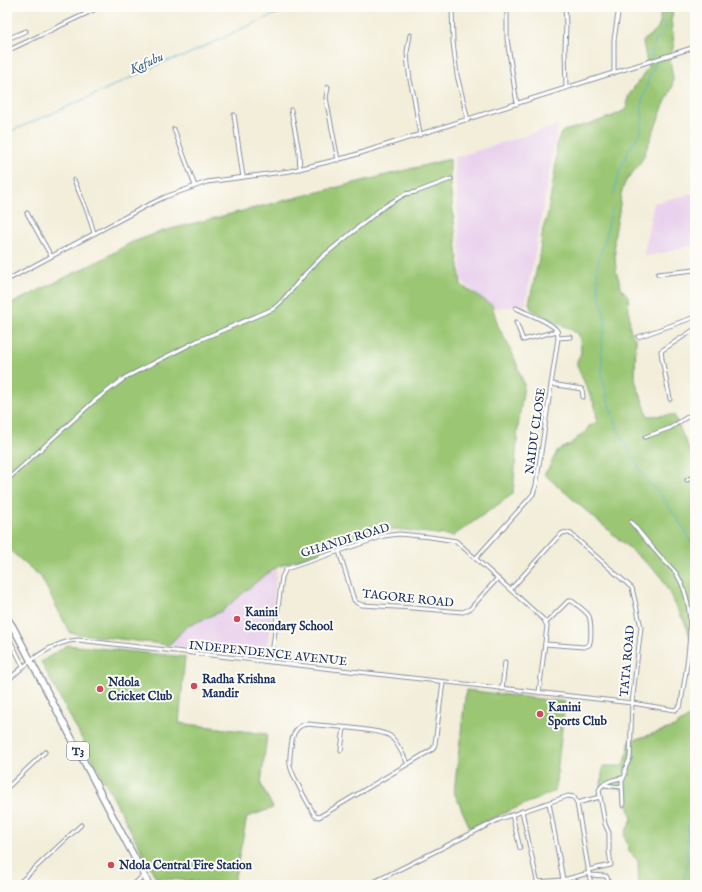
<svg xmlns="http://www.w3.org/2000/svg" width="702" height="892" font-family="'IM FELL English',serif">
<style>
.built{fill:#e9d2ed}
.green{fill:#9bc774;stroke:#5b7b69}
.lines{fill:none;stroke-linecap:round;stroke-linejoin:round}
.stream{stroke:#56acd2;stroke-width:1}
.street-casing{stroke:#878e9c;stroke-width:5}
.highway-casing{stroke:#878e9c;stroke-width:8}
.street{stroke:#fff;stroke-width:3}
.highway{stroke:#fff;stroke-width:5.5}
.poi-dot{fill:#d1495b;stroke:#fdfcf7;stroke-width:1.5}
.labels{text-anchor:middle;stroke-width:4;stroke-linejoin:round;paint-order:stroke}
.shield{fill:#fdfcf7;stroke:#5f6c8c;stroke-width:1}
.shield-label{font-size:11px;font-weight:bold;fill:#1b2f5e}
.street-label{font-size:12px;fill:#1b2f5e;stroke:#fdfcf7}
.poi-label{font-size:12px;font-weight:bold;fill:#1b2f5e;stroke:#fdfcf7;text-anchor:start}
.water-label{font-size:13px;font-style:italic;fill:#305b87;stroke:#fdfcf7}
</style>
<rect width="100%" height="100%" fill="#fdfcf7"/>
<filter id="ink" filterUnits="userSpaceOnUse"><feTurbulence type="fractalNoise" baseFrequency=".025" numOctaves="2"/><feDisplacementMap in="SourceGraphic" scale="8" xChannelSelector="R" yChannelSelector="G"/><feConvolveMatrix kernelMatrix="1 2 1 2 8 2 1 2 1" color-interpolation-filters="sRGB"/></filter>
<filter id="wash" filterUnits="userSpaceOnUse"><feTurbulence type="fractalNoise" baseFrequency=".012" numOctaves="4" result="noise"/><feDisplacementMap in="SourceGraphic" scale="16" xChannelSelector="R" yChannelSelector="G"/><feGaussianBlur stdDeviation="0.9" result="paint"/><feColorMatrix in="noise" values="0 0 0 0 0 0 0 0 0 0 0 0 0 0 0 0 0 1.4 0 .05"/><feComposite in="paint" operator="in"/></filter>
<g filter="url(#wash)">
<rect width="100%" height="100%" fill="#f3eeda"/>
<g class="built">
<polygon points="558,125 525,306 494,308 462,282 454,158"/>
<polygon points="695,193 695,245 643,257 654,203"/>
<polygon points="277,567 267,656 169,645 186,627 222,611 261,578"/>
</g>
<g class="green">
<path d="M660 7H674L671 20 674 44 670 59 673 79 672 88 663 107 643 158 636 169 627 179 624 185 621 194 619 212 614 238 616 271 622 289 628 296 630 328 632 335 636 339 635 380 648 416 674 415 695 463V652L686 625 660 575 544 474 548 469 558 450 569 445 586 431 589 426 595 424 597 419 595 406 577 366V361C583 355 581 342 578 334L570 329 534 311 531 309 529 303 539 259 543 228 547 218 555 171 557 142 561 133 563 131C584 125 608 120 627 109 623 96 642 79 648 67L643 42C647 35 658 32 660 23 661 18 659 12 660 7Z"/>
<polygon points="450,159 450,185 461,285 492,305 498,326 513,354 524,385 518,427 513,494 453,536 395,529 358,538 277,567 261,578 222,611 186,627 169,645 70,633 41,577 7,548 7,306 101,260 130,243 163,231"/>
<polygon points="67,645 185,657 179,723 267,734 261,784 273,808 247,817 234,881 231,884 156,878 41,662"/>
<polygon points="466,690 565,702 555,791 470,828 454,792"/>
<polygon points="695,700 695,885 639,885 638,861 630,853 624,835 632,819 624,789 601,786 603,766 624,766 630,741 674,727 692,715"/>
</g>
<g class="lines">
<g class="stream">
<polyline points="652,58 651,51 657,39 666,30 665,14 667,7"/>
<polyline points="7,133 87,98 166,61 182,57 250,25 292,7"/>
<path d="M613 197C616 180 623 160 632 145 635 141 638 137 640 132 645 122 640 111 642 101 644 92 649 84 649 75L654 67V63"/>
<polyline points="612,208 606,235 597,267 598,289 606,322 602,340 602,377 610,408 620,434 644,477 660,494 683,527 695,548"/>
<polyline points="681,885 687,871 687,843 693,772 695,767"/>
</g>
</g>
</g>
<g filter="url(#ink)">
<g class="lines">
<defs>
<g id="street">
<polyline points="507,7 507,39 517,104"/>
<polyline points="565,7 566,25 565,49 566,88"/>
<polyline points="452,8 453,42 457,75 468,120"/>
<polyline points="410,35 407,52 408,65 410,80 414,97 420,135"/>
<polyline points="7,39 26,31"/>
<polyline points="7,51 100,7"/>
<polyline points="614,73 614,40 619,7"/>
<polyline points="328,87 326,98 338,160"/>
<polyline points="291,110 299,152 300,169"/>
<polyline points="234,115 243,177"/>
<polyline points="174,129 195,186"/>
<polyline points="74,180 88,213 94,233"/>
<polyline points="27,213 51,256"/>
<polyline points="658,274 695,270"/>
<polyline points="7,280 144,207 165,197 207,182 290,171 348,157 695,47"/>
<polyline points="516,322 523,340 557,331"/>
<polyline points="638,337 695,317"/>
<polyline points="558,338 571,337"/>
<polyline points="551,384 582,389 583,397"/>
<polyline points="670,399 662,359 661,351 695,329"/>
<polyline points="645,437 670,428 695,412"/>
<polyline points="7,480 93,402 126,377 197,341 273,309 282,301 306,273 322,257 382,208 405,194 416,192 451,179"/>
<polyline points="687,480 695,476"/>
<polyline points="339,551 354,600 357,603 362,605 413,608 463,612 470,609 497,579"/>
<path d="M476 558 528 500 533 494 536 486 558 338C558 336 558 333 557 331 552 322 525 313 516 308"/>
<path d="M511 589 556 539C561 534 564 530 571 534L632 588 641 627 632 703 630 758 625 769V775L622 781 623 806"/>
<polyline points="7,634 23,666"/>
<path d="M545 644 584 647 589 645C592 640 591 622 589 616 586 611 577 605 572 601H568L546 623"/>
<polyline points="271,662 282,577 286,569 384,536 399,534 430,537 456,541 544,620 547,626 539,693"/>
<path d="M7 681C26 664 51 641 78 640L632 703 675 710 680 706 681 703C687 661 700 611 676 573 671 567 664 561 659 555 649 544 640 533 631 522"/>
<polyline points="502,689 505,662"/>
<polyline points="341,750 344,728"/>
<path d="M408 764C404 757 397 741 390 736 382 729 322 726 308 724 298 725 294 731 292 740 291 748 289 757 290 765 292 777 309 804 315 816L319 817 428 752 433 749 435 744 443 682"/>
<polyline points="605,785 621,787"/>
<polyline points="7,788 45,752"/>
<polyline points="549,803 564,885"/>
<polyline points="577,803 600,797"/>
<polyline points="522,811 538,885"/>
<polyline points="512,815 520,848"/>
<path d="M588 870 611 865 609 851V833L605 824 599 790C603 782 615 779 622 778"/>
<polyline points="589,875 606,876 611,885"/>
<polyline points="537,882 563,880 589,873"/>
<polyline points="17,885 81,825"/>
<polyline points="133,885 144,875"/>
<polyline points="368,885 500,819 568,796 574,797 577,803 591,885"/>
</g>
<polyline id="highway" points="7,618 13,627 149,885"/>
</defs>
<use href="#street" class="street-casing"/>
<use href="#highway" class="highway-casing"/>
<use href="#street" class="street"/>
<use href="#highway" class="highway"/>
</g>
</g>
<g class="poi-dot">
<circle cx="237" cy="619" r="4"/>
<circle cx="194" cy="686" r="4"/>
<circle cx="100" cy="689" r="4"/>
<circle cx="540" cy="714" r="4"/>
<circle cx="111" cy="865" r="4"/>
</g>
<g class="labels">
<rect class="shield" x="67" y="742" width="22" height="18" rx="3"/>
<g class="shield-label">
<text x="78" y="755">T3</text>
</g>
<g class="street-label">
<text transform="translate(535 431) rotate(-82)" y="4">NAIDU CLOSE</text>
<text transform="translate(345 540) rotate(-17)" y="4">GHANDI ROAD</text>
<text transform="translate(408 598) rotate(6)" y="4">TAGORE ROAD</text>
<text transform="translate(268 653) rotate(6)" y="4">INDEPENDENCE AVENUE</text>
<text transform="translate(627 661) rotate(-85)" y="4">TATA ROAD</text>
</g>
<g class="poi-label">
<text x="245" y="616">Kanini<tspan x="245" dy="14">Secondary School</tspan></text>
<text x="202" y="683">Radha Krishna<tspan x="202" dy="14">Mandir</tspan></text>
<text x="108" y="686">Ndola<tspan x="108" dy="14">Cricket Club</tspan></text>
<text x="548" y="711">Kanini<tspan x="548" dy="14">Sports Club</tspan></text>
<text x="119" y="869">Ndola Central Fire Station</text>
</g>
<g class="water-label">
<text transform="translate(146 62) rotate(-24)" y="5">Kafubu</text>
</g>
</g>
<rect width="702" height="892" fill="none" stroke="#fdfcf7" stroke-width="24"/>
</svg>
